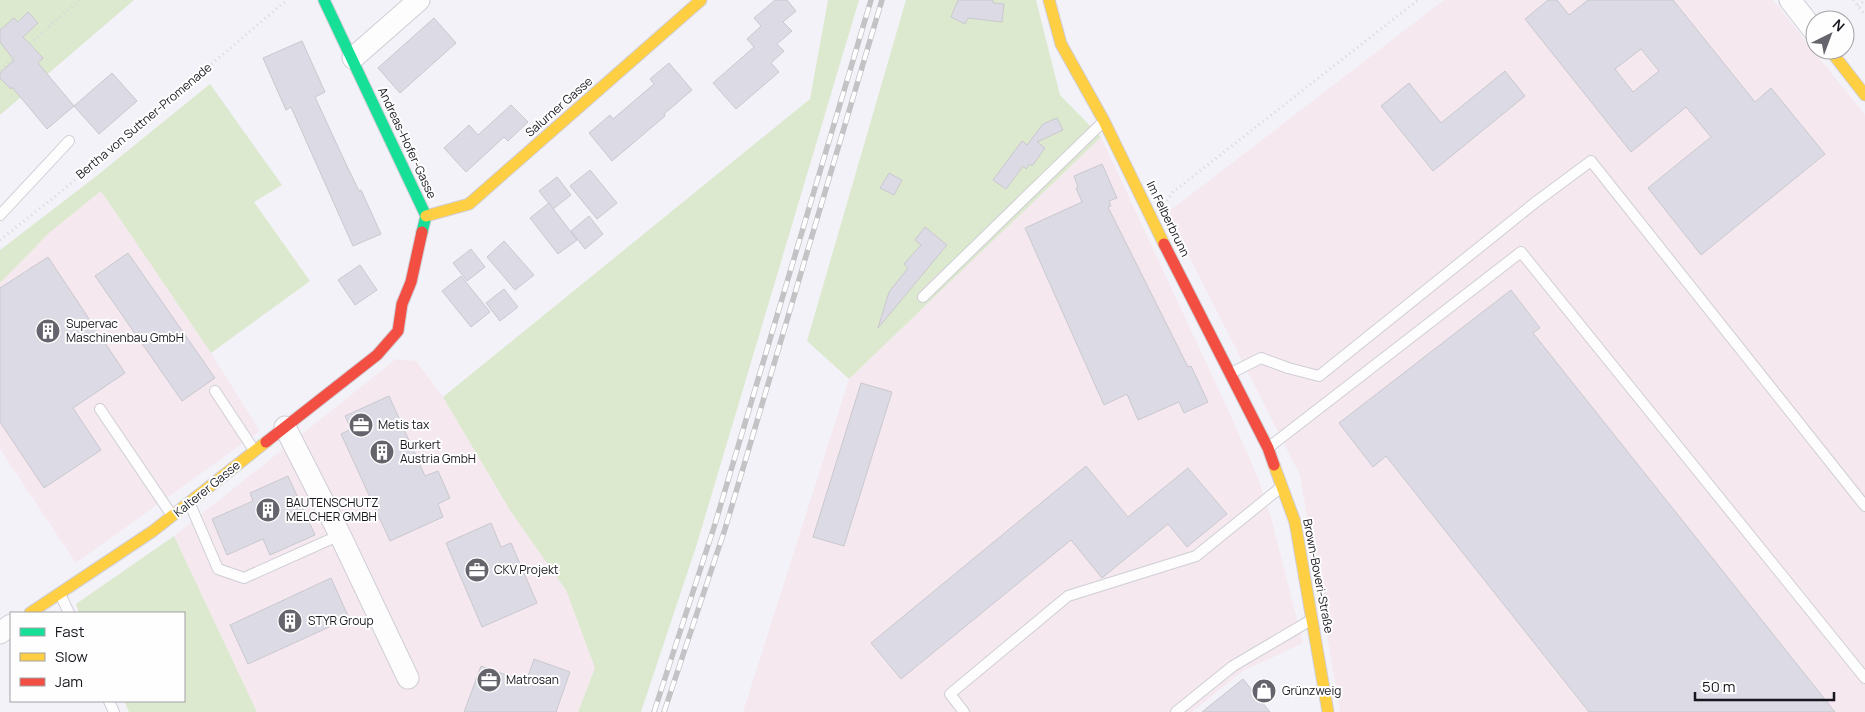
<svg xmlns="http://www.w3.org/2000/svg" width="1865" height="712" font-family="Manrope,sans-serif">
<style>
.industrial{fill:#f6e8ef}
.green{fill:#dce9ce}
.building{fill:#dcdae4;stroke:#c9c8cf;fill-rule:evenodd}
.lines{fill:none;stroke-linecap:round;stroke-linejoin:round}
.lane-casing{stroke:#d0ced5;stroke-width:12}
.street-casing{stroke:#d0ced5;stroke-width:23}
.fast-casing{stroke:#d0ced5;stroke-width:13}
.slow-casing{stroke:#d0ced5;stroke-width:13}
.jam-casing{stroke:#d0ced5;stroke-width:13}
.path{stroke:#d8d7da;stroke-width:3;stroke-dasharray:1 4;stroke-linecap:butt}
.lane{stroke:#fdfdfe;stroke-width:10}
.street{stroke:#fdfdfe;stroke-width:21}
.fast{stroke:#16e098;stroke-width:11}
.slow{stroke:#ffcf43;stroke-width:11}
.jam{stroke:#f24e42;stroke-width:11}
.rail-casing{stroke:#c3c2c5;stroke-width:5.5}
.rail{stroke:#fefefe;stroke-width:4;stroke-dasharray:11;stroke-linecap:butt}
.labels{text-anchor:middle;stroke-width:4;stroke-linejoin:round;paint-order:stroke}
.street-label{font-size:12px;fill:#18161e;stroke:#fefefe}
.poi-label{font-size:12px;fill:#18161e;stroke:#fefefe;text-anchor:start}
</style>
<rect width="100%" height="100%" fill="#f3f2f9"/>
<g class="industrial">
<polygon points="1444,0 1773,0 1865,115 1865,712 1340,712 1300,475 1167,213"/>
<polygon points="1101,137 1231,416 1258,478 1272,521 1303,643 1243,671 1192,712 743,712 849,379"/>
<polygon points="101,191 211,353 260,431 76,563 0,449 0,283 49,233"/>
<polygon points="396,359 416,361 443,397 511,512 566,590 595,668 578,712 257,712 174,536"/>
</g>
<g class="green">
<polygon points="0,0 134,0 0,115"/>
<polygon points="828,0 859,0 696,547 641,712 578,712 595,668 566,590 511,512 443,397 810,99"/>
<polygon points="906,0 1036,0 1060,95 1101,137 849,379 807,341"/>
<polygon points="210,84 282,185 254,202 310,281 211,353 101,191 49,233 0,283 0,250 94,178"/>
<polygon points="174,536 257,712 129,712 124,701 184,701 184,613 79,613 76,604"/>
</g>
<g class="building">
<polygon points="775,0 787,0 796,11 783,22 792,31 777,44 784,51 771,63 779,72 736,109 713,83 754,47 747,39 761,26 754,18"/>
<polygon points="958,0 993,0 993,3 1004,4 1002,22 968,18 965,24 951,17"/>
<path d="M1548 0H1557L1569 15 1588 0H1673L1755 102 1771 88 1825 154 1701 255 1648 188 1711 137 1686 107 1631 152 1525 19ZM1641 49 1659 71 1633 92 1615 69Z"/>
<polygon points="28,12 38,23 23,37 43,58 38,63 74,106 47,129 12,87 11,89 0,78 0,73 14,60 0,42 0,30 14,18 18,22"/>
<polygon points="434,18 456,43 400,93 378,68"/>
<polygon points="302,41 325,92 315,97 345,162 359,191 361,190 381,234 353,246 291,107 286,110 263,58"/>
<polygon points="669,63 692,90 664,114 665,116 612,161 589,133 610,115 613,119 654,84 650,79"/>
<polygon points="1505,71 1525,96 1433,171 1381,106 1409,83 1441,123"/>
<polygon points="112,73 137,101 99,134 74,106"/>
<polygon points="511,105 528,122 508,141 504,137 466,172 444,148 469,125 478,135"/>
<polygon points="1057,118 1063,130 1037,142 1045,148 1032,166 1030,164 1026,169 1023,166 1006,189 993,180 1022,141 1027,145 1043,124"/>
<polygon points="1102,164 1117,198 1109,201 1111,206 1108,207 1188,367 1191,366 1208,402 1184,413 1179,402 1138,420 1127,394 1104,405 1025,228 1082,202 1076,188 1078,187 1074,176"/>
<polygon points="590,170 617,203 597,219 570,186"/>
<polygon points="889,173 902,180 894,195 880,188"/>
<polygon points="557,177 571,195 553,209 539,191"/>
<polygon points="549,203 577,240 558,254 530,218"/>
<polygon points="589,216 603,234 585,249 571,231"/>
<polygon points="925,227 947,245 878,328 889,292 908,268 904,264 921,245 915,240"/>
<polygon points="504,241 534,275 515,290 487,257"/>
<polygon points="471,249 485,267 467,281 453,263"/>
<polygon points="128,253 215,378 182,401 95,276"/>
<polygon points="48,257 125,373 73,408 101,450 44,488 0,422 0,288"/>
<polygon points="360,265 377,290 355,305 338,280"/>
<polygon points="461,276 490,312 471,327 442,291"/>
<polygon points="504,289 518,307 500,321 486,303"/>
<polygon points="1511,290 1540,328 1533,333 1835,712 1589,712 1386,456 1373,467 1339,423"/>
<polygon points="861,383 892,392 844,546 813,537"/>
<polygon points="389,396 425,476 438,471 450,498 438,504 443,517 390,541 341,434 351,429 345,416"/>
<polygon points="1086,466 1128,517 1188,468 1227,514 1187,547 1168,524 1102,578 1071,540 901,679 871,643"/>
<polygon points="288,476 315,535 270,555 263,539 227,555 212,519 253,501 250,493"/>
<polygon points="491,523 501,547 511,543 537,603 482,627 446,543"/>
<polygon points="331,578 349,618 248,664 230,625"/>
<polygon points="534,659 570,672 556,712 464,712 481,666 526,682"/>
<polygon points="1243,679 1270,712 1202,712"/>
</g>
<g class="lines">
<defs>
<g id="lane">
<polyline points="0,215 69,141"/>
<polyline points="923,297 1104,121"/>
<polyline points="1231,373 1261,358 1288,368 1319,376 1537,201 1591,161 1865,506"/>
<polyline points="215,391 254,450"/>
<polyline points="100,409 171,514"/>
<polyline points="1269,447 1521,252 1865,678"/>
<polyline points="190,504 218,569 244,578 340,535"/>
<polyline points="60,594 69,613"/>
<polyline points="109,701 114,712"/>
<polyline points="964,712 950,694 1068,596 1196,556 1280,488"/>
<polyline points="1176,712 1233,666 1311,620"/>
</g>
<g id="street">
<polyline points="1790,0 1815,32"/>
<polyline points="353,58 419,0"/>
<polyline points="285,427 340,535 408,678"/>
<polyline points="0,633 11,625"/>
</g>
<polyline id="fast" points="324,0 426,216 422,232"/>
<g id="slow">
<polyline points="1049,0 1061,44 1104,121 1164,244"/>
<polyline points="1830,50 1865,95"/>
<polyline points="426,216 469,204 701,0"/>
<polyline points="1274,465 1295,522 1328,712"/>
<polyline points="30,613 153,531 266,442"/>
</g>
<g id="jam">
<polyline points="1164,244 1268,448 1274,465"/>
<polyline points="266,442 377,355 398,331 402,304 411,282 422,232"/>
</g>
</defs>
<use href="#lane" class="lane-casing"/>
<use href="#street" class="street-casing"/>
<use href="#fast" class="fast-casing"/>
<use href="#slow" class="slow-casing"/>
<use href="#jam" class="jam-casing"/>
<g class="path">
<polyline points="1853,0 1865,15"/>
<polyline points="1858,6 1865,0"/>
<polyline points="0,70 79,0"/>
<polyline points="1167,201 1173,192 1418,0"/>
<polyline points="0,240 57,195 287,0"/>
</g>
<use href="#lane" class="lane"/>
<use href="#street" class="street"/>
<use href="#fast" class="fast"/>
<use href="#slow" class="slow"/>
<use href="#jam" class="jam"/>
<defs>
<g id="rail">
<polyline points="654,712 715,524 871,0"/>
<polyline points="664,712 725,529 882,0"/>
</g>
</defs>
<use href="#rail" class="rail-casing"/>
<use href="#rail" class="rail"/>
</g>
<defs>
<symbol id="building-disc" viewBox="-11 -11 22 22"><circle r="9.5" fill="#65636b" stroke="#fefefe"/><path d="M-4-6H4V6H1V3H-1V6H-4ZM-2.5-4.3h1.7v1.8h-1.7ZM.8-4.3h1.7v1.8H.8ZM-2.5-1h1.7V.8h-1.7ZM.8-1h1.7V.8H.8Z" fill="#fff"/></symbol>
<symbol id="office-disc" viewBox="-11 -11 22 22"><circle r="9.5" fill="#65636b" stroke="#fefefe"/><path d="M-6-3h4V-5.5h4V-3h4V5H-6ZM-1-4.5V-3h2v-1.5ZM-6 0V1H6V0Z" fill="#fff"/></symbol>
<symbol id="shop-disc" viewBox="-11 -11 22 22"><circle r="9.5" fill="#65636b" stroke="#fefefe"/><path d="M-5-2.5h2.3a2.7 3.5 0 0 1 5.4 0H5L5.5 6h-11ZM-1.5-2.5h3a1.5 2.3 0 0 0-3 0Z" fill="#fff"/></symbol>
</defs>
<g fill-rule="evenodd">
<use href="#building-disc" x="34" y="317" width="28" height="28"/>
<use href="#office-disc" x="347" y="411" width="28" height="28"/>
<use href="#building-disc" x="368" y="438" width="28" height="28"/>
<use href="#building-disc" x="254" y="496" width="28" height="28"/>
<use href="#office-disc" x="463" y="556" width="28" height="28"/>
<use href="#building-disc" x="276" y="607" width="28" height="28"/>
<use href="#office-disc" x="475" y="666" width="28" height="28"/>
<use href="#shop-disc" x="1250" y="677" width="28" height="28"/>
</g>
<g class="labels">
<g class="street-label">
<text transform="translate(559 107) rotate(-41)" y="4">Salurner Gasse</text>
<text transform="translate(144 121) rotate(-40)" y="4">Bertha von Suttner-Promenade</text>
<text transform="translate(407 143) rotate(65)" y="4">Andreas-Hofer-Gasse</text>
<text transform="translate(1168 219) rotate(64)" y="4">Im Felberbrunn</text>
<text transform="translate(207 489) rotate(-39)" y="4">Kalterer Gasse</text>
<text transform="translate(1318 576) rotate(79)" y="4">Brown-Boveri-Straße</text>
</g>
<g class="poi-label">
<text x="66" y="328">Supervac<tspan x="66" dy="14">Maschinenbau GmbH</tspan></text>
<text x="378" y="429">Metis tax</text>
<text x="400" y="449">Burkert<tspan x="400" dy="14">Austria GmbH</tspan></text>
<text x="286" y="507">BAUTENSCHUTZ<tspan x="286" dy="14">MELCHER GMBH</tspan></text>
<text x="494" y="574">CKV Projekt</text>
<text x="308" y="625">STYR Group</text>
<text x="506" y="684">Matrosan</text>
<text x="1282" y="695">Grünzweig</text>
</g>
</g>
<rect x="10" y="612" width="175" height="90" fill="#fefefe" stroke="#a2a1a4"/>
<rect x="20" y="628" width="25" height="8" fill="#16e098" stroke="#a2a1a4"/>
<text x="55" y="637" font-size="15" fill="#18161e">Fast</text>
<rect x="20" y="653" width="25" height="8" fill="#ffcf43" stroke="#a2a1a4"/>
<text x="55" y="662" font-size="15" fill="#18161e">Slow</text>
<rect x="20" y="678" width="25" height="8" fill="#f24e42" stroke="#a2a1a4"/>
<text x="55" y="687" font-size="15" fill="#18161e">Jam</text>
<g transform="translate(1830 35) rotate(42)"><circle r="24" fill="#fefefe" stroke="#a2a1a4"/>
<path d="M0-4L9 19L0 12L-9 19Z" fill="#65636b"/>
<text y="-8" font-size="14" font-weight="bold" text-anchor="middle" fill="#18161e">N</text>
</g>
<path d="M1695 692v8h139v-8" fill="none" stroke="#18161e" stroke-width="2.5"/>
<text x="1702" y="692" font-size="15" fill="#18161e" stroke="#fefefe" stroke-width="4" paint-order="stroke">50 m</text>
</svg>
